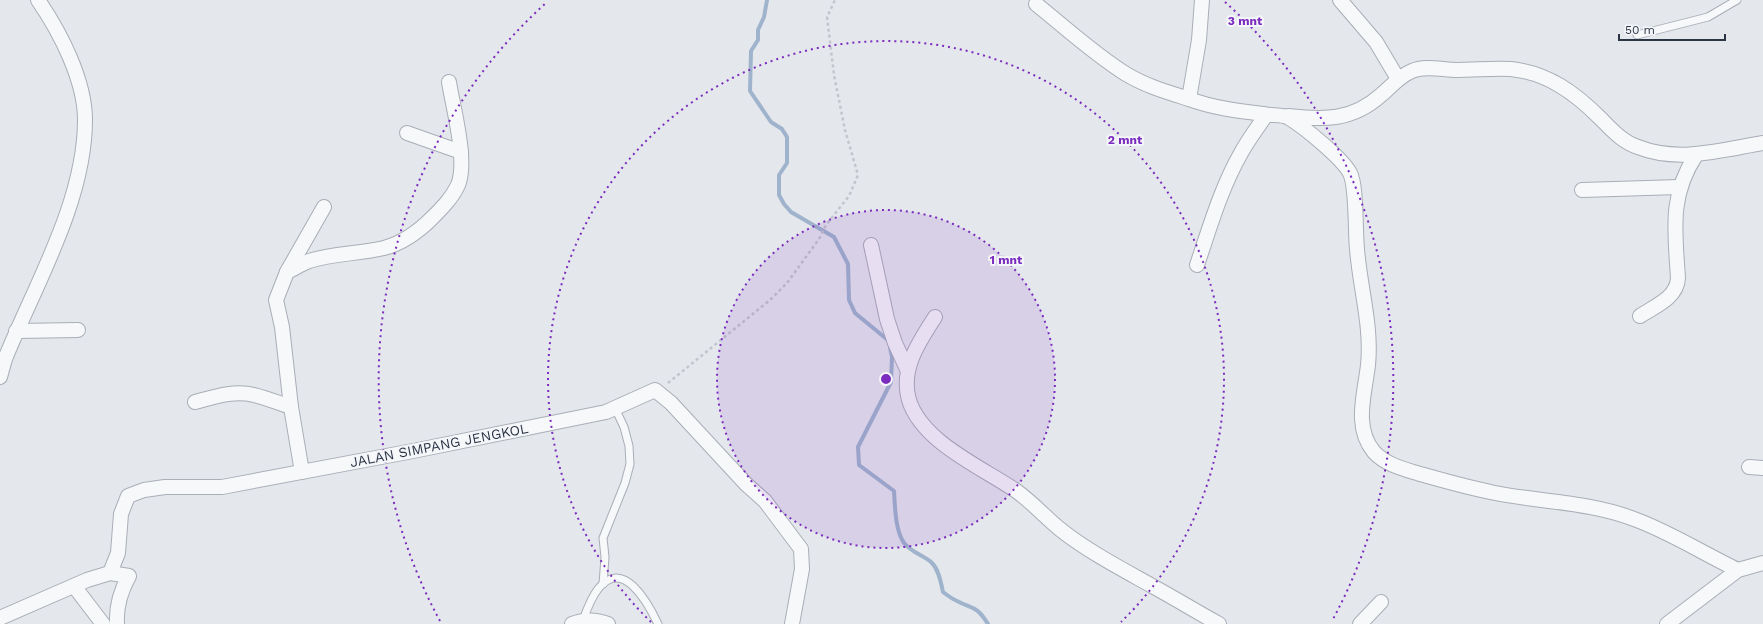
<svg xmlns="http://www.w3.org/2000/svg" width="1763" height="624" font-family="'Work Sans',sans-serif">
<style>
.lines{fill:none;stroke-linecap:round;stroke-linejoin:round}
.stream{stroke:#9fb4cc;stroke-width:4}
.service-casing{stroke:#a9aeb7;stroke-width:9}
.minor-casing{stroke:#a9aeb7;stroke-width:16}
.path{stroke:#c2c5cb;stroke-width:2.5;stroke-dasharray:3 3;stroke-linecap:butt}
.service{stroke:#f7f8fa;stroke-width:7}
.minor{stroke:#f7f8fa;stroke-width:14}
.ring{fill:none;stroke:#7b2cbf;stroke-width:2;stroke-dasharray:2 4}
.labels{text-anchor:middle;stroke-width:4;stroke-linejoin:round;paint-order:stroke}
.street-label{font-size:14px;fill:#2b3445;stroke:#f4f6f9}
.centre{fill:#7b2cbf;stroke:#f4f6f9;stroke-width:2}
.ring-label{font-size:12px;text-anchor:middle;font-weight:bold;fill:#7b2cbf;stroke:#f4f6f9;stroke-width:4;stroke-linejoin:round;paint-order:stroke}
</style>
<rect width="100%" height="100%" fill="#e4e7ec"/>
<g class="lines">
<g class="stream">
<polyline points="767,0 764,17 758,30 758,40 751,51 750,91 771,122 782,129 787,137 787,163 779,175 779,195 784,204 791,212 834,237 848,264 849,300 855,313 889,341"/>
<path d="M890 347 892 357 891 382 858 447 859 465 894 491C895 506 895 530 904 543 912 553 925 556 932 563 939 570 941 583 943 592 947 595 952 599 957 601 974 610 976 605 988 624"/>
</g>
<defs>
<g id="service">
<polyline points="1637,35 1708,17 1737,0"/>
<polyline points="603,584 605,557 603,538 625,483 630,464 629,446 624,427 615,408"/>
<path d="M583 620C587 609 591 598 598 589 623 557 648 603 658 624"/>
</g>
<g id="minor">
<path d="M1202 0 1199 40 1189 99C1213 108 1239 111 1264 114 1272 116 1283 114 1289 118 1304 127 1342 158 1350 173 1357 187 1355 231 1357 249 1360 288 1372 326 1368 365 1365 393 1353 427 1374 452 1386 465 1404 469 1420 474 1445 481 1469 488 1495 493 1541 502 1590 502 1634 519 1670 532 1704 554 1738 570"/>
<polyline points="1340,0 1376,42 1398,79"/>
<path d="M1036 4C1066 28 1094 54 1126 74 1146 86 1167 92 1189 99"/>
<path d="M1288 116C1324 120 1352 121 1381 95 1391 87 1399 76 1412 71 1425 65 1443 70 1457 70 1475 70 1493 68 1511 69 1548 73 1575 93 1600 118 1611 129 1622 142 1638 147 1678 163 1722 150 1763 143"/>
<polyline points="407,133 461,152"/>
<polyline points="1582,190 1679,187"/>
<polyline points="871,245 887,319 895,343 907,369"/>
<path d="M1197 265C1210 227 1221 188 1241 153 1248 140 1258 127 1266 115"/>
<polyline points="287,272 324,207"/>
<path d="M1640 316C1655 306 1677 298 1678 278 1675 231 1669 196 1696 155"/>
<path d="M935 317C919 342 900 369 909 400 922 442 981 467 1015 490 1032 502 1045 517 1061 530 1089 552 1122 569 1154 587 1176 599 1197 612 1219 624"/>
<polyline points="16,331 78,330"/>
<path d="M0 377 5 359C35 285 85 201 85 120 85 80 60 32 38 0"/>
<path d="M195 402C214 397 234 390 254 395 266 398 279 403 291 407"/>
<polyline points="1749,467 1763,468"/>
<path d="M302 472 291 407 282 327 276 300 287 272C294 269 301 264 309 261 333 253 359 254 384 248 403 243 418 232 432 218 442 208 452 198 458 185 468 161 453 108 449 82"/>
<polyline points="110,573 118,553 121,514 128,496 144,490 165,487 222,487 413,451 606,412 655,390 671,403 746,484 765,501 801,549 802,569 792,624"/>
<polyline points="74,586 103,624"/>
<path d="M0 618 87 580 110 573 129 576C120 592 116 606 117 624"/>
<path d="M572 624C584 619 595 619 608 624"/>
<polyline points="1360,624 1381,602"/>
<polyline points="1667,624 1738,570 1763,563"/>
</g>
</defs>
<use href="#service" class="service-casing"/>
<use href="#minor" class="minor-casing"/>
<polyline class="path" points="668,383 770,300 787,283 819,239 826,225 849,196 858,175 845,130 834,75 827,17 835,0"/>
<use href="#service" class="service"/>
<use href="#minor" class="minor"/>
</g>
<circle cx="886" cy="379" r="169" fill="#7b2cbf" fill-opacity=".12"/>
<g class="ring">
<circle cx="886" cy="379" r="169"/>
<path d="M651 622A338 338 0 1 1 1121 622"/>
<path d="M440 621A507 507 0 0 1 547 2M1225 2A507 507 0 0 1 1332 621"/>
</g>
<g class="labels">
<g class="street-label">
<text transform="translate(439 445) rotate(-11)" y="5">JALAN SIMPANG JENGKOL</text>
</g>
</g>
<circle cx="886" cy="379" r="6" class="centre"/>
<g class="ring-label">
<text x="1245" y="25">3 mnt</text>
<text x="1125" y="144">2 mnt</text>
<text x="1006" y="264">1 mnt</text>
</g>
<path d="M1619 34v6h106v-6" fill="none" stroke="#2b3445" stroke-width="2"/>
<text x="1625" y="34" font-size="12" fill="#2b3445" stroke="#f4f6f9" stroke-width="3" paint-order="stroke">50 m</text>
</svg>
